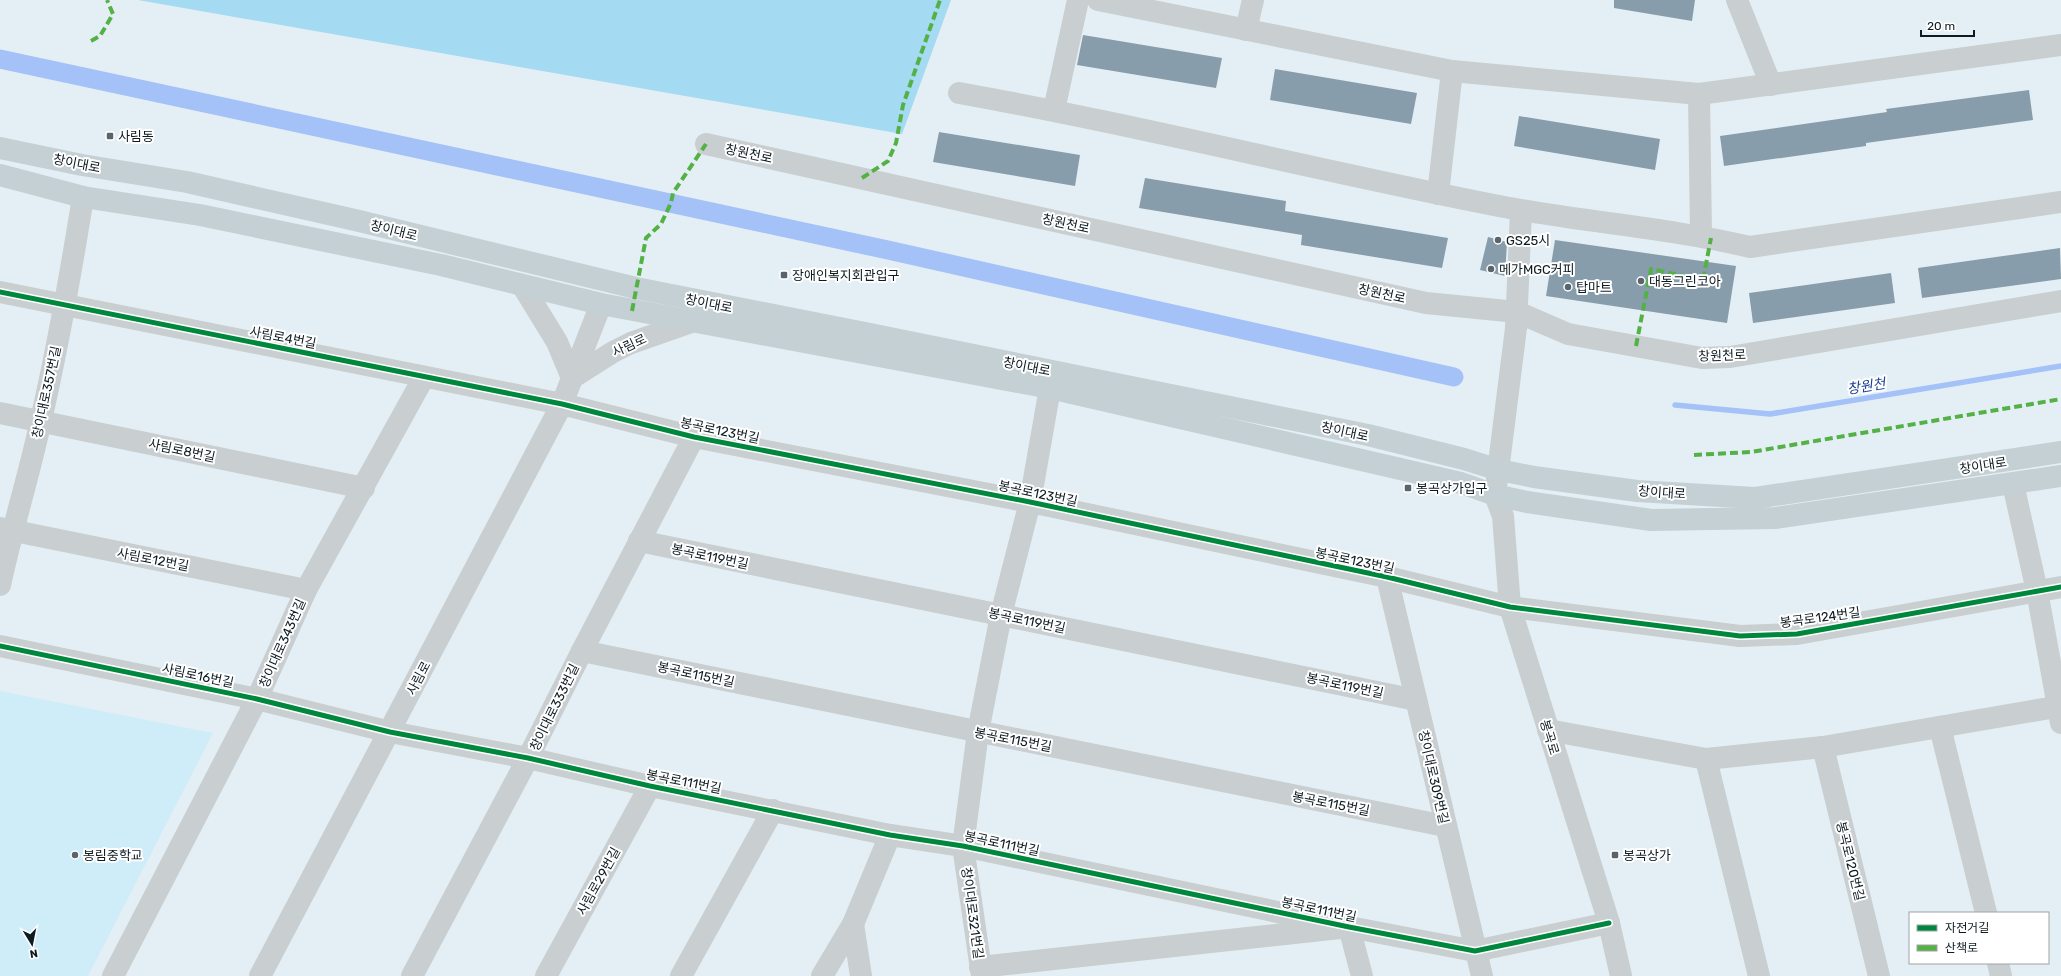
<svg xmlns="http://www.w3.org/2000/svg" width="2061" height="976" font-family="Rubik,'Noto Sans KR',sans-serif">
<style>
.built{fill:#cfecf9}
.green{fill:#a4daf2}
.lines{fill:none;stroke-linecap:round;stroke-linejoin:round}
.stream{stroke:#a4c1f8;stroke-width:5.5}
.canal{stroke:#a4c1f8;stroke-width:19}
.building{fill:#889dab}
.minor{stroke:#c9ced0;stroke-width:22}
.major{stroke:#c5d0d4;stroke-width:22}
.quiet{stroke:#54b145;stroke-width:4;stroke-dasharray:8 4;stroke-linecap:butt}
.cycleway-casing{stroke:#fff;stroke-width:8}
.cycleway{stroke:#00873e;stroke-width:5}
.poi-dot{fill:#59656b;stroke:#fff;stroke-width:1.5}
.labels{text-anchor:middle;stroke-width:4;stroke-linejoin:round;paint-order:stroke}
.poi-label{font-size:13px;fill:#0e1b21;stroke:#fff;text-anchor:start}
.street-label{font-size:13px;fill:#0e1b21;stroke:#fff}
.water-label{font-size:14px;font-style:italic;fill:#1c3e93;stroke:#fff}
</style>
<rect width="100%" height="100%" fill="#e4eff5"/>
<polygon class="built" points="0,691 213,733 88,976 0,976"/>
<polygon class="green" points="138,0 951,0 902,134"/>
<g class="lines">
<polyline class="stream" points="1675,405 1770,414 2061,366"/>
<polyline class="canal" points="0,59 888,250 1454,377"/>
</g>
<g class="building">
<polygon points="1614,0 1695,0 1692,21 1614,8"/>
<polygon points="1083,35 1222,58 1216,88 1077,65"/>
<polygon points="1275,69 1417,93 1411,124 1270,100"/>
<polygon points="2029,90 2033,120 1866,143 1866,146 1724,166 1720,136 1887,112 1886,109"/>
<polygon points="1519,116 1660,139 1655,170 1514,146"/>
<polygon points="939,132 1080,155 1075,186 933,162"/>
<polygon points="1145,178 1286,201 1285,211 1448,238 1442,268 1301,245 1302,235 1139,208"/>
<polygon points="1488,237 1507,242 1505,276 1480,270"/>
<polygon points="1555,240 1736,266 1727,323 1546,296"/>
<polygon points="2060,248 2061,279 1922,298 1918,268"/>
<polygon points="1891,273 1895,303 1753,323 1749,293"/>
</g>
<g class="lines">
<g class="minor">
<polyline points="1098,0 1452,71 1699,94 2061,45"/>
<polyline points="1737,0 1771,85"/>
<polyline points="1246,30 1253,0"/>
<path d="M959 93C1138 125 1315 170 1494 205 1579 222 1665 227 1750 247L2061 202"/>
<polyline points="1699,94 1701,236"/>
<polyline points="1054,110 1078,0"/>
<polyline points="706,144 1426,303 1517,312 1568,334 1702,358 1730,357 2061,301"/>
<polyline points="1438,194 1452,71"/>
<polyline points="1521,211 1516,328 1495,495 1503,516 1510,607 1609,923 1621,976"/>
<polyline points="522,285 557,342 572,378"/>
<polyline points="0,292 562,404 694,437 1030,502 1387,577 1510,607 1740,636 1797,634 2061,587"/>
<polyline points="572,378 613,352 631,343 691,322"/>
<polyline points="0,413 364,488"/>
<polyline points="2013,484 2037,591 2061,723"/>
<polyline points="0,528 306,590"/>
<polyline points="639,541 1416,700"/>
<polyline points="1387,577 1482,976"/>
<path d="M0 585C12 529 29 476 41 420 58 346 71 272 83 197"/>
<polyline points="0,646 257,699 390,732 528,758 650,786 890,835 963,846 1349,927 1475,951 1609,923"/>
<polyline points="582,651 1445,826"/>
<polyline points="1940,727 1986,913"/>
<polyline points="1548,730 1706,759 1823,747 2061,706"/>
<polyline points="1823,747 1879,976"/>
<polyline points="1706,759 1759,976"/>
<polyline points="853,924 861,976"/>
<polyline points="1998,963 2001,976"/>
<polyline points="980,967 1349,927 1362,976"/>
<polyline points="113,976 257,699 306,590 424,377"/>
<polyline points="260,976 562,404 601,304"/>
<polyline points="412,976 528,758 582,651 694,437"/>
<polyline points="546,976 650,786"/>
<polyline points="681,976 773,810"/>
<polyline points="822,976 853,924 890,835"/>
<polyline points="982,976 963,846 978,732 1001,615 1030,502 1050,388"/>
</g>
<g class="major">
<polyline points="0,148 82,165 187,182 355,220 636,288 865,333 1368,435 1464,459 1499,470 1534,477 1637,491 1755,498 2061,452"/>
<polyline points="0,175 83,197 200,215 441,265 601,304 1050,388 1461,483 1495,495 1527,502 1651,520 1775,518 2061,476"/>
</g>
<g class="quiet">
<polyline points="91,41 100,36 113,14 107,0"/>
<polyline points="862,178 888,161 896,143 903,105 940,0"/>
<polyline points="632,311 646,238 661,224 671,203 673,193 706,144"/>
<polyline points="1636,346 1651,269 1703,280 1711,238"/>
<polyline points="1694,455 1751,452 2061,399"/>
</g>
<defs>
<g id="cycleway">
<polyline points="0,292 562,404 694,437 1030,502 1387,577 1510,607 1740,636 1797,634 2061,587"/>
<polyline points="0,646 257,699 390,732 528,758 650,786 890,835 963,846 1349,927 1475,951 1609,923"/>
</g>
</defs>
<use href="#cycleway" class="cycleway-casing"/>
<use href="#cycleway" class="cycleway"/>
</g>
<g class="poi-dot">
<rect x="106" y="132" width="8" height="8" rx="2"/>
<circle cx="1498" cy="240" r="4"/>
<circle cx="1491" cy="269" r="4"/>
<rect x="780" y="271" width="8" height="8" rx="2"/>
<circle cx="1641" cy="281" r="4"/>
<circle cx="1568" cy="287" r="4"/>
<rect x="1404" y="484" width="8" height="8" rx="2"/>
<circle cx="75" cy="855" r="4"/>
<rect x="1611" y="851" width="8" height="8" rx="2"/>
</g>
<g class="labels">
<g class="poi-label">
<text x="118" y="141">사림동</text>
<text x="1506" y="245">GS25시</text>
<text x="1499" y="274">메가MGC커피</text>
<text x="792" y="280">장애인복지회관입구</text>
<text x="1649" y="286">대동그린코아</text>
<text x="1576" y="292">탑마트</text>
<text x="1416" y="493">봉곡상가입구</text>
<text x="83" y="860">봉림중학교</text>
<text x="1623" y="860">봉곡상가</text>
</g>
<g class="street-label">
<text transform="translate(749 153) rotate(12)" y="5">창원천로</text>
<text transform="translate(77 163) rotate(11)" y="5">창이대로</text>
<text transform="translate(1066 223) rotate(12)" y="5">창원천로</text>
<text transform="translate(394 230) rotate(14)" y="5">창이대로</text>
<text transform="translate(1382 293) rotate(12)" y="5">창원천로</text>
<text transform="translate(709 303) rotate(11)" y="5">창이대로</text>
<text transform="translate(283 337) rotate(11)" y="5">사림로4번길</text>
<text transform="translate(629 345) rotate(-25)" y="5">사림로</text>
<text transform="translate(1722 355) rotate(-2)" y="5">창원천로</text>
<text transform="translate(1027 366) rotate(11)" y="5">창이대로</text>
<text transform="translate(46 392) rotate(-78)" y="5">창이대로357번길</text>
<text transform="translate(720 430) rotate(12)" y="5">봉곡로123번길</text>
<text transform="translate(1345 431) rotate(12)" y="5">창이대로</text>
<text transform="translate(182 450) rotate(12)" y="5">사림로8번길</text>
<text transform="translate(1983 465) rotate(-9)" y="5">창이대로</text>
<text transform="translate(1662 492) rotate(4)" y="5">창이대로</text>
<text transform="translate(1038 493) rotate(12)" y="5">봉곡로123번길</text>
<text transform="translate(710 556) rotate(12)" y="5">봉곡로119번길</text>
<text transform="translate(153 559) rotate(11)" y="5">사림로12번길</text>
<text transform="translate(1355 560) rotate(12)" y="5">봉곡로123번길</text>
<text transform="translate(1820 617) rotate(-8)" y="5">봉곡로124번길</text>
<text transform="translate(1027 620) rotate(12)" y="5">봉곡로119번길</text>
<text transform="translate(282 643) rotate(-66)" y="5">창이대로343번길</text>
<text transform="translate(696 674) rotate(12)" y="5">봉곡로115번길</text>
<text transform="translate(198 675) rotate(12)" y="5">사림로16번길</text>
<text transform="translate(418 678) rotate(-62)" y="5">사림로</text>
<text transform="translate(1345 685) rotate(12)" y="5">봉곡로119번길</text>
<text transform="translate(554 707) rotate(-64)" y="5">창이대로333번길</text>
<text transform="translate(1550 737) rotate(73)" y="5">봉곡로</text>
<text transform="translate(1013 739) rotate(11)" y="5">봉곡로115번길</text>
<text transform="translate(1434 777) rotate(77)" y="5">창이대로309번길</text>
<text transform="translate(684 781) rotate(11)" y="5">봉곡로111번길</text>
<text transform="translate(1331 803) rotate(11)" y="5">봉곡로115번길</text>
<text transform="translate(1002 843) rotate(12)" y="5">봉곡로111번길</text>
<text transform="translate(1851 861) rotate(76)" y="5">봉곡로120번길</text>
<text transform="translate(598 881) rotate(-61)" y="5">사림로29번길</text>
<text transform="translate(1319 909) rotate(12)" y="5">봉곡로111번길</text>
<text transform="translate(973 913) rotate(82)" y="5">창이대로321번길</text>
</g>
<g class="water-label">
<text transform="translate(1866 386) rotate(-9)" y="5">창원천</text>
</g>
</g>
<rect x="1909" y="912" width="140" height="52" fill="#ffffff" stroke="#9fa4a6"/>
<rect x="1917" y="925" width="20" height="6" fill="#00873e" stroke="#9fa4a6"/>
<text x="1945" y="932" font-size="12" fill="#0e1b21">자전거길</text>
<rect x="1917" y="945" width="20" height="6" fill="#54b145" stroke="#9fa4a6"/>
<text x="1945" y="952" font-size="12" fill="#0e1b21">산책로</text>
<g transform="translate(32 944) rotate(170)" stroke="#ffffff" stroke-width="3" paint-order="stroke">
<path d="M0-3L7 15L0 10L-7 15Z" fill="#0e1b21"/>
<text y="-6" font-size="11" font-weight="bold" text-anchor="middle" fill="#0e1b21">N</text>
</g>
<path d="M1921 30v6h53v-6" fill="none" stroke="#0e1b21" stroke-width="2"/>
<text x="1927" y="30" font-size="12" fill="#0e1b21" stroke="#ffffff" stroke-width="3" paint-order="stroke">20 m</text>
</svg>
